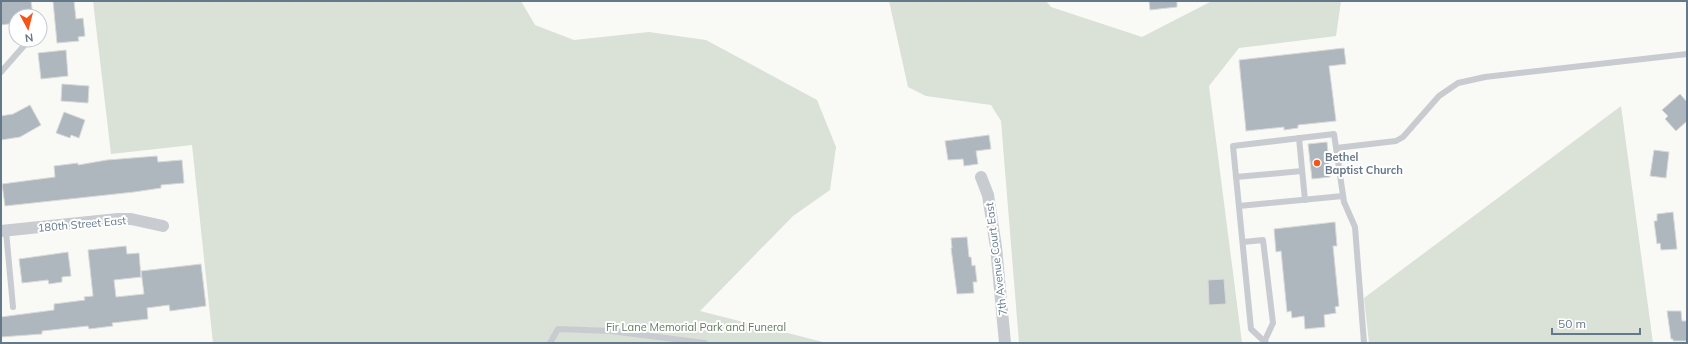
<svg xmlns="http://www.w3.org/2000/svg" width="1688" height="344" font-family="Mulish,sans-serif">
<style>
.green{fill:#dae1d6}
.building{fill:#aeb7be;stroke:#dadad8}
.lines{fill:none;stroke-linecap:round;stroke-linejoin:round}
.service{stroke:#c8ccd0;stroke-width:6}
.minor{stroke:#c8ccd0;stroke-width:12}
.poi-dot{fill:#f4551b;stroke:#fff;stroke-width:1.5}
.labels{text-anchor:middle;stroke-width:4;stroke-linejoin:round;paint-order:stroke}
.poi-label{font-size:11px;font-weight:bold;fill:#65788a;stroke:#fff;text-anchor:start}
.street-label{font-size:11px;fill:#65788a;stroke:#fff}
.park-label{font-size:11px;fill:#657a60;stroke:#fff}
</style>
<rect width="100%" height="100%" fill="#f9f9f6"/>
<g class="green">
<polygon points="93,1 521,1 535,25 574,40 649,32 706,40 817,100 836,147 830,190 793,216 700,311 827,343 213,343 192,145 111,154"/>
<polygon points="889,1 1046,1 1051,7 1142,37 1212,1 1341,1 1336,36 1239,48 1209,86 1242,343 1019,343 1001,121 991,105 926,96 908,87"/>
<polygon points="1621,106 1653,343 1369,343 1364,298"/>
</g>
<g class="building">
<polygon points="1,1 31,1 33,16 16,16 16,23 1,25"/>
<polygon points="53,1 74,1 76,19 83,18 85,36 78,37 79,41 57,43"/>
<polygon points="1149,1 1177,1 1177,7 1150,10"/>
<polygon points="1344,48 1346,64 1329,66 1336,121 1298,125 1298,128 1284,130 1284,127 1246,131 1239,60"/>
<polygon points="66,50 68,76 41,79 38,53"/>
<polygon points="62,84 89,86 88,103 61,101"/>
<polygon points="1680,94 1687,102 1687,121 1676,131 1665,119 1668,116 1662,110"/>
<polygon points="30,105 41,125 20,137 1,140 1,116 13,114"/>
<polygon points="64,112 85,120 79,138 71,135 70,138 56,133"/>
<polygon points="989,135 991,149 976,151 978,164 964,166 963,159 948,160 945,141"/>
<polygon points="1327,142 1330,177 1312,179 1308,144"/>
<polygon points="1654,150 1669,152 1666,178 1650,176"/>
<polygon points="157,156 158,162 182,160 184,183 161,185 161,188 134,192 5,206 2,184 55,177 54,166 78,163 78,165 107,160"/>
<polygon points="1673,212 1677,249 1661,250 1660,243 1657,244 1654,221 1657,221 1657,214"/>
<polygon points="1335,222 1337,246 1333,246 1339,306 1335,307 1336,313 1324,315 1325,327 1305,329 1304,316 1292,318 1291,311 1287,312 1281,251 1276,252 1274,229"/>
<polygon points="967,237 969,257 971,257 972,266 975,265 977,282 973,282 974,293 957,294 951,248 952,248 951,238"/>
<polygon points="126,246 127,254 139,253 141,277 114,280 116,297 144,294 141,271 201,264 206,306 170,311 169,305 147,308 148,319 112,323 113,326 89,329 88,326 42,331 42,334 1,337 1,317 54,310 54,304 85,300 84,297 93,296 88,250"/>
<polygon points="68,252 71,276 62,277 62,282 49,284 48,280 22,283 19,259"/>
<polygon points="1224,279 1226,304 1209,305 1208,280"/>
<polygon points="1667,311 1681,311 1682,321 1687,321 1687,341 1673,341 1673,339 1671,339"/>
</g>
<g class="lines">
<g class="service">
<polyline points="40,28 41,27"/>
<polyline points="1,72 29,40"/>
<polyline points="1299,138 1305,200"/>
<polyline points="1336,148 1396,141 1403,137 1439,96 1458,83 1485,77 1687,54"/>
<polyline points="1236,177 1302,171"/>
<polyline points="1239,206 1343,196"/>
<polyline points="6,231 13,307"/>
<polyline points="1243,242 1263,240 1273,323 1265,340"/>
<polyline points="550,343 558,329 611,331 705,343"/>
<polyline points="1266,343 1251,329 1233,146 1334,134 1344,202 1355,227 1364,343"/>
</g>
<g class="minor">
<polyline points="981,177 988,195 996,247 1005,343"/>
<polyline points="1,231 118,219 131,219 163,226"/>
</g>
</g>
<circle class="poi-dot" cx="1317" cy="163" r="4"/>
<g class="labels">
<g class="poi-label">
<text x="1325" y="161">Bethel<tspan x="1325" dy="13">Baptist Church</tspan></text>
</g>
<g class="street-label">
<text transform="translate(82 224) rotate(-5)" y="4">180th Street East</text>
<text transform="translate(996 259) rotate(-97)" y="4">7th Avenue Court East</text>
</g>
<g class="park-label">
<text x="696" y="331">Fir Lane Memorial Park and Funeral</text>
</g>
</g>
<rect width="1688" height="344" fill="none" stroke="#65788a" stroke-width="4"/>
<g transform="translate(28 28) rotate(173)"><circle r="19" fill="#ffffff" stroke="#c1c9d0"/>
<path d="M0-3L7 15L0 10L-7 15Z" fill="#f4551b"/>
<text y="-6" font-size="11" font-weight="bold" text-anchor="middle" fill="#65788a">N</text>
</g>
<path d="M1552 328v6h88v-6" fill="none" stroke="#65788a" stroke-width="2"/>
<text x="1558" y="328" font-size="12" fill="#65788a" stroke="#ffffff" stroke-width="3" paint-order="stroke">50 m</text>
</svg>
